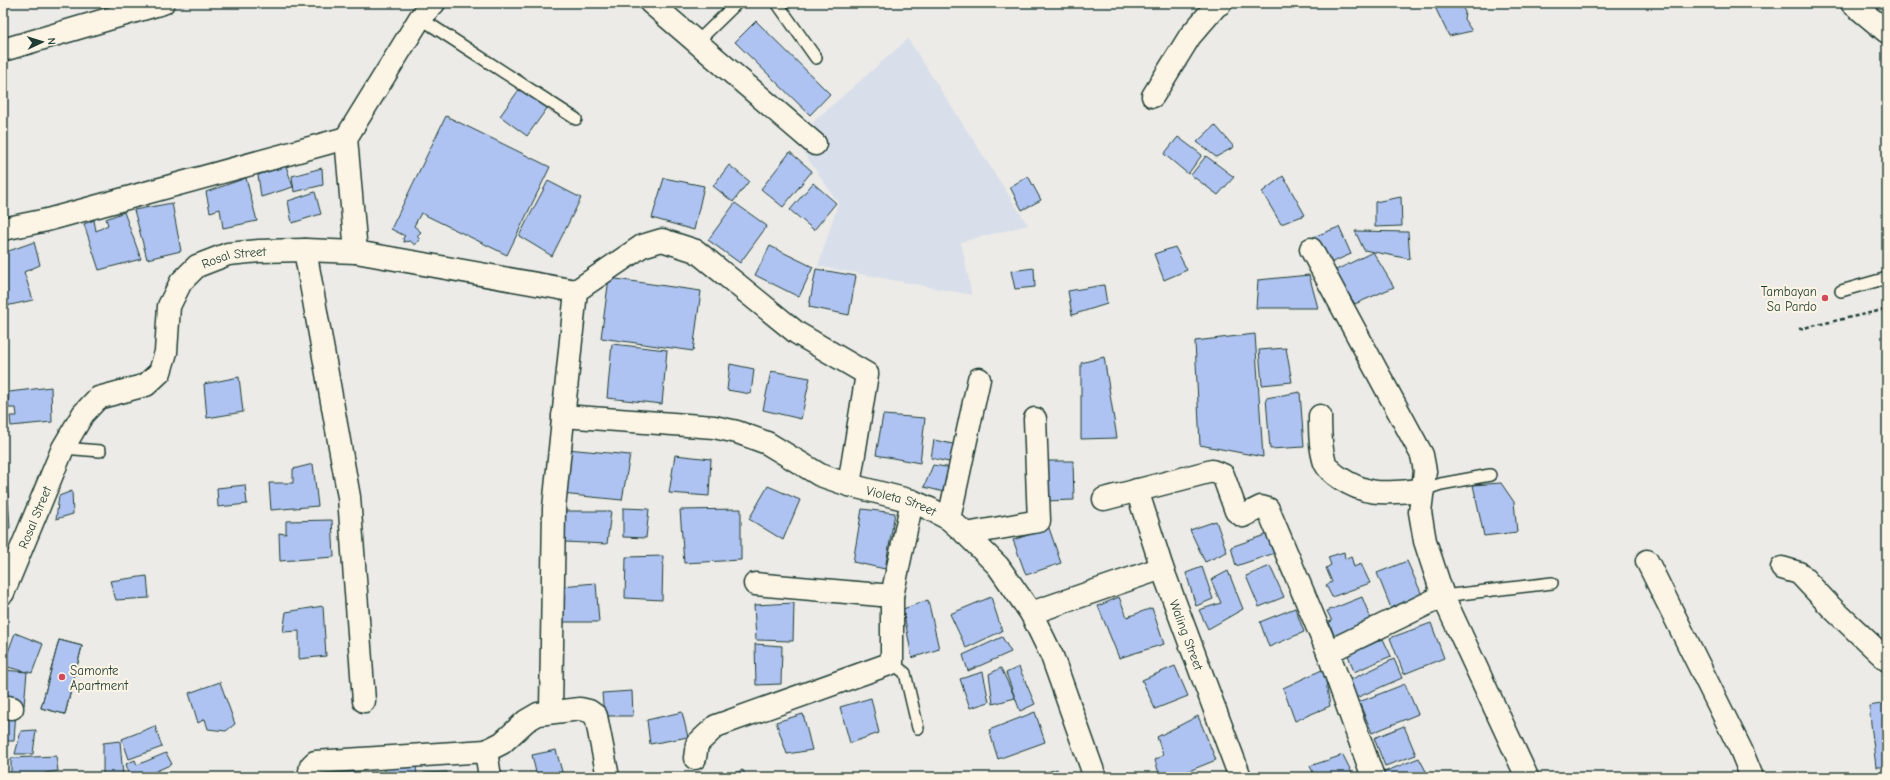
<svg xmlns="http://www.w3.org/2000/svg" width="1890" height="780" font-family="'Comic Neue',sans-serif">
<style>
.built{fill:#d9dfea}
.building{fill:#aec3f1;stroke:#1f3d34}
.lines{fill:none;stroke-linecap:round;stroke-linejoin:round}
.lane-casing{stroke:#1f3d34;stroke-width:14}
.street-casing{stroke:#1f3d34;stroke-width:25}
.secondary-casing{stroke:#1f3d34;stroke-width:25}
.primary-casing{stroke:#1f3d34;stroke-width:25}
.path{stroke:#1f3d34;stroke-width:2.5;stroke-dasharray:4 3;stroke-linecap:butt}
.lane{stroke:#fcf5e5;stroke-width:11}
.street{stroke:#fcf5e5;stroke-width:22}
.secondary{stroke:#fcf5e5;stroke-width:22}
.primary{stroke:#fcf5e5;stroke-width:22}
.poi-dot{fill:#d1495b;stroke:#fcf5e5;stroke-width:1.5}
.labels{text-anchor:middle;stroke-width:4;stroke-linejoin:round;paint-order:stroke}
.street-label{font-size:13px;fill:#1f3d34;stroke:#fcf5e5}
.poi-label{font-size:13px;fill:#1f3d34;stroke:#fcf5e5;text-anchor:end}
</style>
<rect width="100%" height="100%" fill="#ecebe7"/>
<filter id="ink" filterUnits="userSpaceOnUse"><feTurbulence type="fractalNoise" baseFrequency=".025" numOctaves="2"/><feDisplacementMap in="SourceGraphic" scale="8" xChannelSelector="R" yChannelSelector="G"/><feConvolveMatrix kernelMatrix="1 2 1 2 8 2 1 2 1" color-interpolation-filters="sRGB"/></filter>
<g filter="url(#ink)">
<polygon class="built" points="908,39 1028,225 961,242 972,295 818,266 838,203 804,153 814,121"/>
<g class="building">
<polygon points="1433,3 1460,3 1465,12 1464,19 1472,31 1449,36"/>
<polygon points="756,21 830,94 810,115 735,42"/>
<polygon points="521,87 548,107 527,136 500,116"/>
<polygon points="446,116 550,167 507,255 421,213 414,226 421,232 417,236 420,240 415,245 410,241 404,242 403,238 405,236 391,229"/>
<polygon points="1215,125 1234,147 1216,157 1197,142"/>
<polygon points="1178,137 1202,155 1188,174 1164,154"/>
<polygon points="790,152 812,171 783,207 761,189"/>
<polygon points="1206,156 1234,177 1218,195 1191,175"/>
<polygon points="729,165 749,181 733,202 713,186"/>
<polygon points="286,166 293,187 261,197 258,175"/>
<polygon points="322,168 323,185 294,192 292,176"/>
<polygon points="1028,176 1041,200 1022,210 1010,187"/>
<polygon points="1283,176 1305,215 1281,224 1262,192"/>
<polygon points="246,178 257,221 223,228 220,209 210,212 206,192"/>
<polygon points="664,178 704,186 694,230 652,218"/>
<polygon points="548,181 581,198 552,256 519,236"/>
<polygon points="813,183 836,203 814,230 790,210"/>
<polygon points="315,192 321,214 292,223 288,201"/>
<polygon points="1401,197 1402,226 1375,227 1375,202"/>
<polygon points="172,203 181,251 147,259 134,210"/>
<polygon points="735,203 767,226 740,263 708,240"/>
<polygon points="124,212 141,259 99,270 84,224 94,220 96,231 108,225 106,219"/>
<polygon points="1339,227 1351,254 1328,264 1313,237"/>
<polygon points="1355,231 1408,232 1410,259 1364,250"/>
<polygon points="34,242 40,265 24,272 33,300 6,306 3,274 3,253"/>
<polygon points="770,246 813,267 799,297 755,275"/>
<polygon points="1175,247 1187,270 1164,280 1154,254"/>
<polygon points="1373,252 1394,287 1355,304 1334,271"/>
<polygon points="1034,268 1035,287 1015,289 1011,271"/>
<polygon points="816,269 856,276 849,315 809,307"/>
<polygon points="1309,275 1318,308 1256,308 1258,280"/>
<polygon points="609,278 701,291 693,351 601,338"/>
<polygon points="1104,285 1107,304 1072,315 1068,291"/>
<polygon points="1255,334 1263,457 1200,445 1195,341"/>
<polygon points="612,344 667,350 662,404 607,398"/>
<polygon points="1286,348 1292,382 1262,385 1259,350"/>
<polygon points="1104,357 1117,438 1081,439 1081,363"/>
<polygon points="730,364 754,369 751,394 727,390"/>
<polygon points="771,371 810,378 801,419 763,410"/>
<polygon points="239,377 243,412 207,418 204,384"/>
<polygon points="51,387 52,422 11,426 10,416 17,416 16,408 8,408 9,392"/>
<polygon points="1300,392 1304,447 1270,449 1266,398"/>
<polygon points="883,415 925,418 920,463 876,455"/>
<polygon points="934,440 957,445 953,463 931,458"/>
<polygon points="567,449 630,455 622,500 561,494"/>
<polygon points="675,455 711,459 709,496 669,493"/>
<polygon points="1043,461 1073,461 1074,500 1045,501"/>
<polygon points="6,462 10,528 3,529 3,463"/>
<polygon points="313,464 318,506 271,510 269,483 293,483 293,469"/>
<polygon points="933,465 953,468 948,493 924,487"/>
<polygon points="1501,483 1514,502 1517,532 1484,536 1473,485"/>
<polygon points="245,485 247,504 218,507 217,488"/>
<polygon points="768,486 800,500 783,540 749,519"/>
<polygon points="72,491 73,514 56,519 59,496"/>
<polygon points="623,508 649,509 646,538 623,537"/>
<polygon points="741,509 741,560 684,563 680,510"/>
<polygon points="862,509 895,513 885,569 853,562"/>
<polygon points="562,511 611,511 607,544 564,542"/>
<polygon points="332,520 334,557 280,561 279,533 286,534 286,521"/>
<polygon points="1216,521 1227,552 1205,562 1190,530"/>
<polygon points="1049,528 1061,563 1026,575 1013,540"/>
<polygon points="1271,533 1278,552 1236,566 1231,547"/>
<polygon points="1344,552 1345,559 1351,556 1354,567 1361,564 1370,583 1332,597 1326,585 1332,582 1326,568 1331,565 1328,557"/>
<polygon points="663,556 662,600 625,598 626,557"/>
<polygon points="1407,561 1423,597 1393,613 1377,573"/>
<polygon points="1270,566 1284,597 1259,607 1246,576"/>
<polygon points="1202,567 1213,599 1196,606 1186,573"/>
<polygon points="1228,571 1243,609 1208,629 1199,610 1221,603 1211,580"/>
<polygon points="147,576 149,598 116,600 110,581"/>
<polygon points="596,583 599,622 560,622 561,586"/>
<polygon points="991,597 1002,631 966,648 950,614"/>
<polygon points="1119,597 1127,617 1152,608 1164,644 1119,658 1098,606"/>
<polygon points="1362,597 1371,619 1360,623 1364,633 1337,643 1329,622 1332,621 1327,611"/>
<polygon points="928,600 939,649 912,658 903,609"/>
<polygon points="794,603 793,641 756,640 754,605"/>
<polygon points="323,606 326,656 299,659 299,631 283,632 286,612"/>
<polygon points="1295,608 1304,632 1269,647 1260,622"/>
<polygon points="1431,623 1444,658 1404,674 1390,638"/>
<polygon points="15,633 43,644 32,673 3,666 3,650 8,652"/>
<polygon points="1002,637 1011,652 968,671 963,655"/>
<polygon points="1383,639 1391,656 1354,672 1348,655"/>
<polygon points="59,640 82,646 65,714 41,708"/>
<polygon points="59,640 82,646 65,714 41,708"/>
<polygon points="59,640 82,646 65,714 41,708"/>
<polygon points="755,644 782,646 781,684 756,685"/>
<polygon points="1394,659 1402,678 1356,698 1348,681"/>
<polygon points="1175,666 1188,696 1155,709 1142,680"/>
<polygon points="1019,667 1035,704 1020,711 1006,673"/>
<polygon points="1001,668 1015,698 993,704 989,674"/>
<polygon points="1324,669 1330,706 1295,721 1283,688"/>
<polygon points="3,670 27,672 24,706 3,703"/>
<polygon points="983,672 989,702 970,708 960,679"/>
<polygon points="220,682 235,724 226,731 208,729 205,719 198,723 189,693"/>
<polygon points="1405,684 1418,714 1372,733 1359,702"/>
<polygon points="632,691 633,716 604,716 602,693"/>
<polygon points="871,698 879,733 850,743 840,707"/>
<polygon points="1887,703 1887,767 1876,767 1869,706"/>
<polygon points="3,711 16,711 14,741 3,741"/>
<polygon points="682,712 688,737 650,744 647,720"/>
<polygon points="1035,712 1045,742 998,759 989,730"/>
<polygon points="803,714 812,750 787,754 776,722"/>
<polygon points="1198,716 1216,760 1174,777 1160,777 1155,760 1163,755 1157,737"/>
<polygon points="155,726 162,747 129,759 122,739"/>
<polygon points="1404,726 1416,755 1385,766 1374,738"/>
<polygon points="36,730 33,754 15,754 21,731"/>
<polygon points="120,741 123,776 103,777 103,743"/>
<polygon points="556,750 563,775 553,777 537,777 532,755"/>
<polygon points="166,753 172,764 143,777 130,777 126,764 135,760 137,765"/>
<polygon points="1343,755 1354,777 1315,777 1310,766"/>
<polygon points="56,756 58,771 45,773 45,777 11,777 11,758"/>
<polygon points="1419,758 1428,775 1424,777 1385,777 1384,772"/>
<polygon points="416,763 417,777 386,777 384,766"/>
<polygon points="322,768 356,769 358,777 323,777"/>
<polygon points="1057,769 1060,777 1031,777"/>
<polygon points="743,770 746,777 722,777"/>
<polygon points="447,772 448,777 424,777 424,773"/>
</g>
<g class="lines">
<defs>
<g id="lane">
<polyline points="777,3 816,58"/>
<polyline points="420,18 576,119"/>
<polyline points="697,42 737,3"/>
<polyline points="1841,291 1887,278"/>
<polyline points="63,448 100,451"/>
<polyline points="1423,490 1441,484 1490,475"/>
<polyline points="1443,596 1552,583"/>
<polyline points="892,663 905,673 918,728"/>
</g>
<g id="street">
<polyline points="651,3 815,144"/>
<polyline points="3,50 163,3"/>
<polyline points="1153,96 1190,36 1216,6 1221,3"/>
<polyline points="3,229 47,220 346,138"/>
<polyline points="1311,249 1422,455 1425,471 1420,512 1425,541 1443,596 1527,777"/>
<polyline points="305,250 349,497 364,701"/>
<polyline points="356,252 576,291"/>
<path id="s1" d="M563 416 714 427 737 432 767 443 820 475 849 485 912 501 930 509 949 519 966 534 998 566 1031 613 1052 656 1095 777"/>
<path d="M1320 416C1320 431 1320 448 1325 463 1328 469 1334 474 1340 478 1370 498 1389 492 1423 490"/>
<path id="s2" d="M1137 490 1162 568 1240 777"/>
<polyline points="1104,499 1212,471 1223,475 1236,511 1243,516 1261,507 1268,509 1328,652 1373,777"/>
<polyline points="949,519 979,379"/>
<polyline points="966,534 1039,521 1035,419"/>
<polyline points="1647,561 1741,750 1752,777"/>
<polyline points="1782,568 1799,573 1831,607 1887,660"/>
<polyline points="755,584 892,596"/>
<polyline points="1031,613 1162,568"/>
<polyline points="1328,652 1443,596"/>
<polyline points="3,706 12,708"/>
<polyline points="551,711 554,508 576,291 642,246 662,240 696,251 797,333 867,374 849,485"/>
<polyline points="486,751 490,777"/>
<polyline points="695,758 697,744 716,726 892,663 892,596 912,501"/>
<polyline points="309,777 311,766 315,762 486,751 502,743 526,721 538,714 580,709 589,711 596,716 608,777"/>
</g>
<g id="secondary">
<path id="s3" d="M3 593 63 448 83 414 98 398 146 385 160 372 166 352 169 306 181 282 197 266 228 254 259 251 305 250 356 252 346 138 420 18 434 3"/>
</g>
<polyline id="primary" points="1852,3 1887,32"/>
</defs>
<use href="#lane" class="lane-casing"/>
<use href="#street" class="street-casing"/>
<use href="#secondary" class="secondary-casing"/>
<use href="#primary" class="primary-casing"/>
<polyline class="path" points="1799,329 1887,309"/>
<use href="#lane" class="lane"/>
<use href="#street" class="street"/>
<use href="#secondary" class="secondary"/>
<use href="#primary" class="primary"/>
</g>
</g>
<g class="poi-dot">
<circle cx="1825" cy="298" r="4"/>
<circle cx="62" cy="677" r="4"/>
</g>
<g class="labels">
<g class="street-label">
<text dy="5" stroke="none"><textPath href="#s3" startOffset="442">Rosal Street</textPath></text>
<text dy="5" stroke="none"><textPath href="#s1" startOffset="354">Violeta Street</textPath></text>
<text dy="5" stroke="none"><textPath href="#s3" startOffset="82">Rosal Street</textPath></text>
<text dy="5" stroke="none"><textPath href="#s2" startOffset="153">Waling Street</textPath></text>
</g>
<g class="poi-label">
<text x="1817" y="296">Tambayan<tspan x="1817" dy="15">Sa Pardo</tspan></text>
<text x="70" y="675" text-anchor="start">Samonte<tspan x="70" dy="15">Apartment</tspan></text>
</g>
</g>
<rect width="1890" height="780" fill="none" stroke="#fcf5e5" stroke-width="16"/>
<rect x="8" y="8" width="1874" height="764" fill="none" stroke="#1f3d34" stroke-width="1.5" filter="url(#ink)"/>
<g transform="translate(42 42) rotate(86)" stroke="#fcf5e5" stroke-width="3" paint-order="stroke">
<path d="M0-3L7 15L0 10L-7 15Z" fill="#1f3d34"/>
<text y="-6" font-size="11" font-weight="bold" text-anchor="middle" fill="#1f3d34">N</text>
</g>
</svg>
